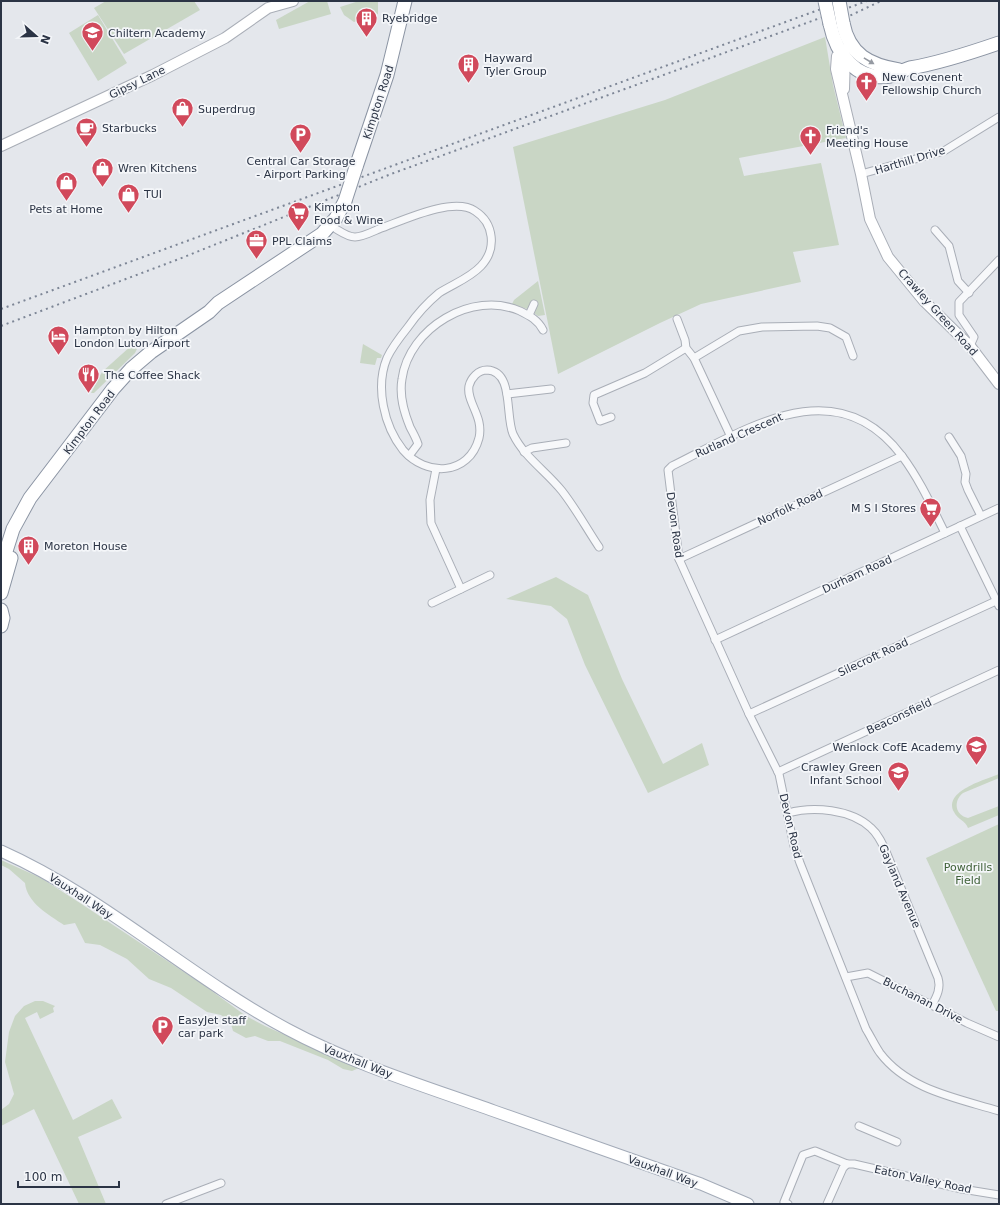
<svg xmlns="http://www.w3.org/2000/svg" width="1000" height="1205" font-family="'DejaVu Sans',sans-serif">
<style>
.green{fill:#c9d6c5}
.lines{fill:none;stroke-linecap:round;stroke-linejoin:round}
.street-casing{stroke:#a9aeb7;stroke-width:9}
.secondary-casing{stroke:#a9aeb7;stroke-width:12}
.primary-casing{stroke:#a3abb8;stroke-width:13}
.highway-casing{stroke:#8b94a3;stroke-width:15}
.street{stroke:#f7f8fa;stroke-width:7}
.secondary{stroke:#fff;stroke-width:10}
.primary{stroke:#fff;stroke-width:11}
.highway{stroke:#fff;stroke-width:13}
.rail{stroke:#7d8696;stroke-width:2;stroke-dasharray:2 4;stroke-linecap:butt}
.highway-bridge-casing{stroke:#8b94a3;stroke-width:15;stroke-linecap:butt}
.highway-bridge{stroke:#fff;stroke-width:13}
.oneway{fill:#959aa2}
.labels{text-anchor:middle;stroke-width:3.5;stroke-linejoin:round;paint-order:stroke}
.poi-label{font-size:11px;fill:#2b3445;stroke:#f4f6f9;text-anchor:start}
.street-label{font-size:11px;fill:#2b3445;stroke:#f4f6f9}
.park-label{font-size:11px;fill:#3f6138;stroke:#f4f6f9}
</style>
<rect width="100%" height="100%" fill="#e4e7ec"/>
<g class="green">
<polygon points="106,1 194,1 200,10 124,54 94,8"/>
<polygon points="310,1 327,1 331,14 279,29 276,20"/>
<polygon points="359,1 378,1 378,14 354,22 344,15 340,7"/>
<polygon points="98,15 127,63 98,81 69,33"/>
<polygon points="825,37 833,85 846,138 739,158 744,176 821,163 839,245 793,252 801,282 701,304 660,323 558,374 513,147 665,100"/>
<polygon points="538,281 545,315 538,316 534,313 537,306 533,303 527,309 512,304 514,300"/>
<polygon points="363,344 382,355 381,358 377,358 375,365 360,363"/>
<polygon points="132,345 137,349 135,353 94,393 91,393 102,372"/>
<polygon points="556,577 588,595 622,679 663,764 702,743 709,765 648,793 585,665 567,619 551,606 506,599"/>
<path d="M999 774V778L963 793C953 801 955 815 968 818L999 806V815L968 828C965 820 958 820 954 812 943 791 985 780 999 774Z"/>
<polygon points="999,824 999,1011 996,1011 926,858"/>
<path d="M1 860 41 878 80 903 205 986 246 1016 265 1026 359 1068 352 1071 343 1069 328 1060 280 1041H268L255 1036 246 1038 233 1031 231 1024 221 1015 207 1012 171 988 149 979 127 959 100 945 85 943 75 923 64 925C49 915 27 903 25 883L9 869 1 865Z"/>
<polygon points="35,1001 43,1001 55,1006 53,1008 54,1012 40,1019 37,1012 25,1018 73,1120 112,1099 122,1118 78,1137 106,1204 79,1204 34,1109 1,1126 1,1110 9,1104 14,1094 5,1062 9,1032 15,1016 24,1006"/>
</g>
<g class="lines">
<defs>
<g id="street">
<polyline points="861,174 944,151 999,117"/>
<path d="M336 229C341 232 348 237 355 237 362 237 372 232 379 229 402 221 453 196 475 211 494 223 497 249 481 266 470 278 453 284 439 293 427 303 417 314 408 327 400 337 392 347 387 358 375 387 384 426 403 450 426 477 469 476 479 438 484 416 466 402 469 386 471 378 478 370 487 370 514 371 505 415 513 434 524 457 546 471 562 491 576 509 587 529 599 547"/>
<polyline points="935,230 949,246 958,281 969,293"/>
<polyline points="529,315 534,304"/>
<polyline points="677,319 685,340 686,348 694,358 731,437"/>
<polyline points="970,346 974,337 959,315 959,302 999,260"/>
<polyline points="694,358 739,331 762,327 817,326 830,328 846,337 853,356"/>
<polyline points="507,394 551,389"/>
<polyline points="611,417 600,421 593,403 594,395 645,373 686,348"/>
<polyline points="949,437 961,456 966,474 965,482 968,490 981,516"/>
<polyline points="524,452 532,448 566,443"/>
<path d="M409 456 418 444C416 438 413 433 410 427 404 412 399 396 402 379 409 328 472 290 520 311 530 316 538 320 543 330"/>
<polyline points="436,469 430,500 431,523 461,589"/>
<polyline points="960,526 999,606"/>
<path d="M945 533C932 507 920 480 902 456 836 368 747 429 672 466L668 470 679 559 749 714 779 774 794 846 800 863 866 1029C871 1037 875 1046 880 1053 908 1090 957 1098 999 1111"/>
<polyline points="679,559 902,456"/>
<polyline points="432,603 490,575"/>
<polyline points="715,640 999,508"/>
<polyline points="749,714 996,601"/>
<polyline points="778,772 999,670"/>
<path d="M788 813C813 806 851 809 871 828 879 835 883 845 887 854L938 978C941 988 937 996 932 1005"/>
<polyline points="846,977 868,973 967,1023 999,1037"/>
<polyline points="859,1126 897,1142"/>
<polyline points="166,1204 221,1183"/>
<polyline points="788,1204 784,1202 803,1155 815,1151 847,1164 854,1164 962,1189 999,1195"/>
<polyline points="827,1204 843,1168 847,1164"/>
</g>
<g id="secondary">
<polyline points="845,50 837,56 836,69 861,174 870,219 888,257 924,301 970,346 999,384"/>
<polyline points="844,89 845,55"/>
<polyline points="1,146 153,75 225,38 268,8 293,1"/>
</g>
<path id="primary" d="M1 851C104 897 188 976 287 1029 352 1064 424 1086 494 1111 563 1135 632 1160 701 1184L748 1204"/>
<g id="highway">
<path d="M843 23C849 55 870 65 899 70"/>
<path d="M830 24C836 53 856 82 890 76 897 74 903 70 910 68 940 63 970 53 999 43"/>
<polyline points="356,167 387,75 405,1"/>
<polyline points="1,567 13,529 30,498 113,389 131,369 151,352 209,312 218,303 322,234 336,218 345,201"/>
<polyline points="1,593 11,558"/>
<polyline points="1,610 3,618 1,626"/>
</g>
</defs>
<use href="#street" class="street-casing"/>
<use href="#secondary" class="secondary-casing"/>
<use href="#primary" class="primary-casing"/>
<use href="#highway" class="highway-casing"/>
<use href="#street" class="street"/>
<use href="#secondary" class="secondary"/>
<use href="#primary" class="primary"/>
<use href="#highway" class="highway"/>
<g class="rail">
<polyline points="845,18 881,1"/>
<polyline points="1,309 843,1"/>
<polyline points="1,326 179,259 391,174 867,1"/>
</g>
<defs>
<g id="highway-bridge">
<polyline points="825,1 830,24"/>
<polyline points="839,1 843,23"/>
<polyline points="345,201 356,167"/>
</g>
</defs>
<use href="#highway-bridge" class="highway-bridge-casing"/>
<use href="#highway-bridge" class="highway-bridge"/>
</g>
<defs><path id="oneway-solid" d="M-6-.8H1V-3.2L6.5 0L1 3.2V.8H-6Z"/></defs>
<use class="oneway" href="#oneway-solid" transform="translate(869 61) rotate(31)"/>
<defs>
<symbol id="building-pin" viewBox="-11 -11 22 30"><path d="M0 17L-7.5 6A9.5 9.5 0 1 1 7.5 6Z" fill="#d1495b" stroke="#f4f6f9"/><path d="M-4-6H4V6H1V3H-1V6H-4ZM-2.5-4.3h1.7v1.8h-1.7ZM.8-4.3h1.7v1.8H.8ZM-2.5-1h1.7V.8h-1.7ZM.8-1h1.7V.8H.8Z" fill="#fff"/></symbol>
<symbol id="school-pin" viewBox="-11 -11 22 30"><path d="M0 17L-7.5 6A9.5 9.5 0 1 1 7.5 6Z" fill="#d1495b" stroke="#f4f6f9"/><path d="M0-5L7-2L0 1L-7-2ZM-4 1L0 2.5L4 1V4Q0 6-4 4Z" fill="#fff"/></symbol>
<symbol id="church-pin" viewBox="-11 -11 22 30"><path d="M0 17L-7.5 6A9.5 9.5 0 1 1 7.5 6Z" fill="#d1495b" stroke="#f4f6f9"/><path d="M-1.2-6h2.4v3.5h3.3v2.4h-3.3V6h-2.4V-.1h-3.3v-2.4h3.3Z" fill="#fff"/></symbol>
<symbol id="shop-pin" viewBox="-11 -11 22 30"><path d="M0 17L-7.5 6A9.5 9.5 0 1 1 7.5 6Z" fill="#d1495b" stroke="#f4f6f9"/><path d="M-5-2.5h2.3a2.7 3.5 0 0 1 5.4 0H5L5.5 6h-11ZM-1.5-2.5h3a1.5 2.3 0 0 0-3 0Z" fill="#fff"/></symbol>
<symbol id="cafe-pin" viewBox="-11 -11 22 30"><path d="M0 17L-7.5 6A9.5 9.5 0 1 1 7.5 6Z" fill="#d1495b" stroke="#f4f6f9"/><path d="M-5.5-4.5H6V0H3Q3 3.5 0 3.5H-2.5Q-5.5 3.5-5.5 0ZM3-3.2v2h1.7v-2ZM-6 4.5H4V6H-6Z" fill="#fff"/></symbol>
<symbol id="parking-pin" viewBox="-11 -11 22 30"><path d="M0 17L-7.5 6A9.5 9.5 0 1 1 7.5 6Z" fill="#d1495b" stroke="#f4f6f9"/><path d="M-3.5-5.5H1a3.5 3.5 0 0 1 0 7H-1V5.5H-3.5ZM-1-3.4V-.6H.8a1.4 1.4 0 0 0 0-2.8Z" fill="#fff"/></symbol>
<symbol id="supermarket-pin" viewBox="-11 -11 22 30"><path d="M0 17L-7.5 6A9.5 9.5 0 1 1 7.5 6Z" fill="#d1495b" stroke="#f4f6f9"/><path d="M-6-5.5h2.5l.6 2H6L4.5 2H-2.5L-4.4-4H-6ZM-1.5 3.2a1.3 1.3 0 1 0 .1 0ZM3 3.2a1.3 1.3 0 1 0 .1 0Z" fill="#fff"/></symbol>
<symbol id="office-pin" viewBox="-11 -11 22 30"><path d="M0 17L-7.5 6A9.5 9.5 0 1 1 7.5 6Z" fill="#d1495b" stroke="#f4f6f9"/><path d="M-6-3h4V-5.5h4V-3h4V5H-6ZM-1-4.5V-3h2v-1.5ZM-6 0V1H6V0Z" fill="#fff"/></symbol>
<symbol id="hotel-pin" viewBox="-11 -11 22 30"><path d="M0 17L-7.5 6A9.5 9.5 0 1 1 7.5 6Z" fill="#d1495b" stroke="#f4f6f9"/><path d="M-6-4.5h1.5V1H6V5H4.5V3h-9V5H-6ZM-4 0a1.8 1.8 0 1 1 3.6 0ZM.5 0V-2.5h3Q6-2.5 6 0Z" fill="#fff"/></symbol>
<symbol id="restaurant-pin" viewBox="-11 -11 22 30"><path d="M0 17L-7.5 6A9.5 9.5 0 1 1 7.5 6Z" fill="#d1495b" stroke="#f4f6f9"/><path d="M-5-6h1v4h1v-4h1v4h1v-4h1v5L-1.5 .5V6h-2V.5L-5-1ZM5-6V6H3V1.5H1.5Q1.5-4 5-6Z" fill="#fff"/></symbol>
</defs>
<g fill-rule="evenodd">
<use href="#building-pin" x="354" y="6" width="25" height="34"/>
<use href="#school-pin" x="80" y="20" width="25" height="34"/>
<use href="#building-pin" x="456" y="52" width="25" height="34"/>
<use href="#church-pin" x="854" y="70" width="25" height="34"/>
<use href="#shop-pin" x="170" y="96" width="25" height="34"/>
<use href="#cafe-pin" x="74" y="116" width="25" height="34"/>
<use href="#parking-pin" x="288" y="122" width="25" height="34"/>
<use href="#church-pin" x="798" y="124" width="25" height="34"/>
<use href="#shop-pin" x="90" y="156" width="25" height="34"/>
<use href="#shop-pin" x="54" y="170" width="25" height="34"/>
<use href="#shop-pin" x="116" y="182" width="25" height="34"/>
<use href="#supermarket-pin" x="286" y="200" width="25" height="34"/>
<use href="#office-pin" x="244" y="228" width="25" height="34"/>
<use href="#hotel-pin" x="46" y="324" width="25" height="34"/>
<use href="#restaurant-pin" x="76" y="362" width="25" height="34"/>
<use href="#supermarket-pin" x="918" y="496" width="25" height="34"/>
<use href="#building-pin" x="16" y="534" width="25" height="34"/>
<use href="#school-pin" x="964" y="734" width="25" height="34"/>
<use href="#school-pin" x="886" y="760" width="25" height="34"/>
<use href="#parking-pin" x="150" y="1014" width="25" height="34"/>
</g>
<g class="labels">
<g class="poi-label">
<text x="382" y="22">Ryebridge</text>
<text x="108" y="37">Chiltern Academy</text>
<text x="484" y="62">Hayward<tspan x="484" dy="13">Tyler Group</tspan></text>
<text x="882" y="81">New Covenent<tspan x="882" dy="13">Fellowship Church</tspan></text>
<text x="198" y="113">Superdrug</text>
<text x="102" y="132">Starbucks</text>
<text x="826" y="134">Friend's<tspan x="826" dy="13">Meeting House</tspan></text>
<text x="301" y="165" text-anchor="middle">Central Car Storage<tspan x="301" dy="13">- Airport Parking</tspan></text>
<text x="118" y="172">Wren Kitchens</text>
<text x="144" y="198">TUI</text>
<text x="314" y="211">Kimpton<tspan x="314" dy="13">Food &amp; Wine</tspan></text>
<text x="66" y="213" text-anchor="middle">Pets at Home</text>
<text x="272" y="245">PPL Claims</text>
<text x="74" y="334">Hampton by Hilton<tspan x="74" dy="13">London Luton Airport</tspan></text>
<text x="104" y="379">The Coffee Shack</text>
<text x="916" y="512" text-anchor="end">M S I Stores</text>
<text x="44" y="550">Moreton House</text>
<text x="962" y="751" text-anchor="end">Wenlock CofE Academy</text>
<text x="882" y="771" text-anchor="end">Crawley Green<tspan x="882" dy="13">Infant School</tspan></text>
<text x="178" y="1024">EasyJet staff<tspan x="178" dy="13">car park</tspan></text>
</g>
<g class="street-label">
<text transform="translate(137 82) rotate(-26)" y="4">Gipsy Lane</text>
<text transform="translate(378 102) rotate(-72)" y="4">Kimpton Road</text>
<text transform="translate(910 160) rotate(-17)" y="4">Harthill Drive</text>
<text transform="translate(938 312) rotate(48)" y="4">Crawley Green Road</text>
<text transform="translate(89 422) rotate(-53)" y="4">Kimpton Road</text>
<text transform="translate(739 435) rotate(-24)" y="4">Rutland Crescent</text>
<text transform="translate(790 507) rotate(-25)" y="4">Norfolk Road</text>
<text transform="translate(675 525) rotate(82)" y="4">Devon Road</text>
<text transform="translate(857 574) rotate(-25)" y="4">Durham Road</text>
<text transform="translate(873 657) rotate(-25)" y="4">Silecroft Road</text>
<text transform="translate(899 716) rotate(-25)" y="4">Beaconsfield</text>
<text transform="translate(791 826) rotate(77)" y="4">Devon Road</text>
<text transform="translate(900 886) rotate(67)" y="4">Gayland Avenue</text>
<text transform="translate(81 896) rotate(33)" y="4">Vauxhall Way</text>
<text transform="translate(923 1000) rotate(27)" y="4">Buchanan Drive</text>
<text transform="translate(358 1061) rotate(22)" y="4">Vauxhall Way</text>
<text transform="translate(663 1171) rotate(20)" y="4">Vauxhall Way</text>
<text transform="translate(923 1179) rotate(12)" y="4">Eaton Valley Road</text>
</g>
<g class="park-label">
<text x="968" y="871">Powdrills<tspan x="968" dy="13">Field</tspan></text>
</g>
</g>
<rect width="1000" height="1205" fill="none" stroke="#2b3445" stroke-width="4"/>
<g transform="translate(36 36) rotate(110)" stroke="#f4f6f9" stroke-width="3" paint-order="stroke">
<path d="M0-3L7 15L0 10L-7 15Z" fill="#2b3445"/>
<text y="-6" font-size="11" font-weight="bold" text-anchor="middle" fill="#2b3445">N</text>
</g>
<path d="M18 1181v6h101v-6" fill="none" stroke="#2b3445" stroke-width="2"/>
<text x="24" y="1181" font-size="12" fill="#2b3445" stroke="#f4f6f9" stroke-width="3" paint-order="stroke">100 m</text>
</svg>
